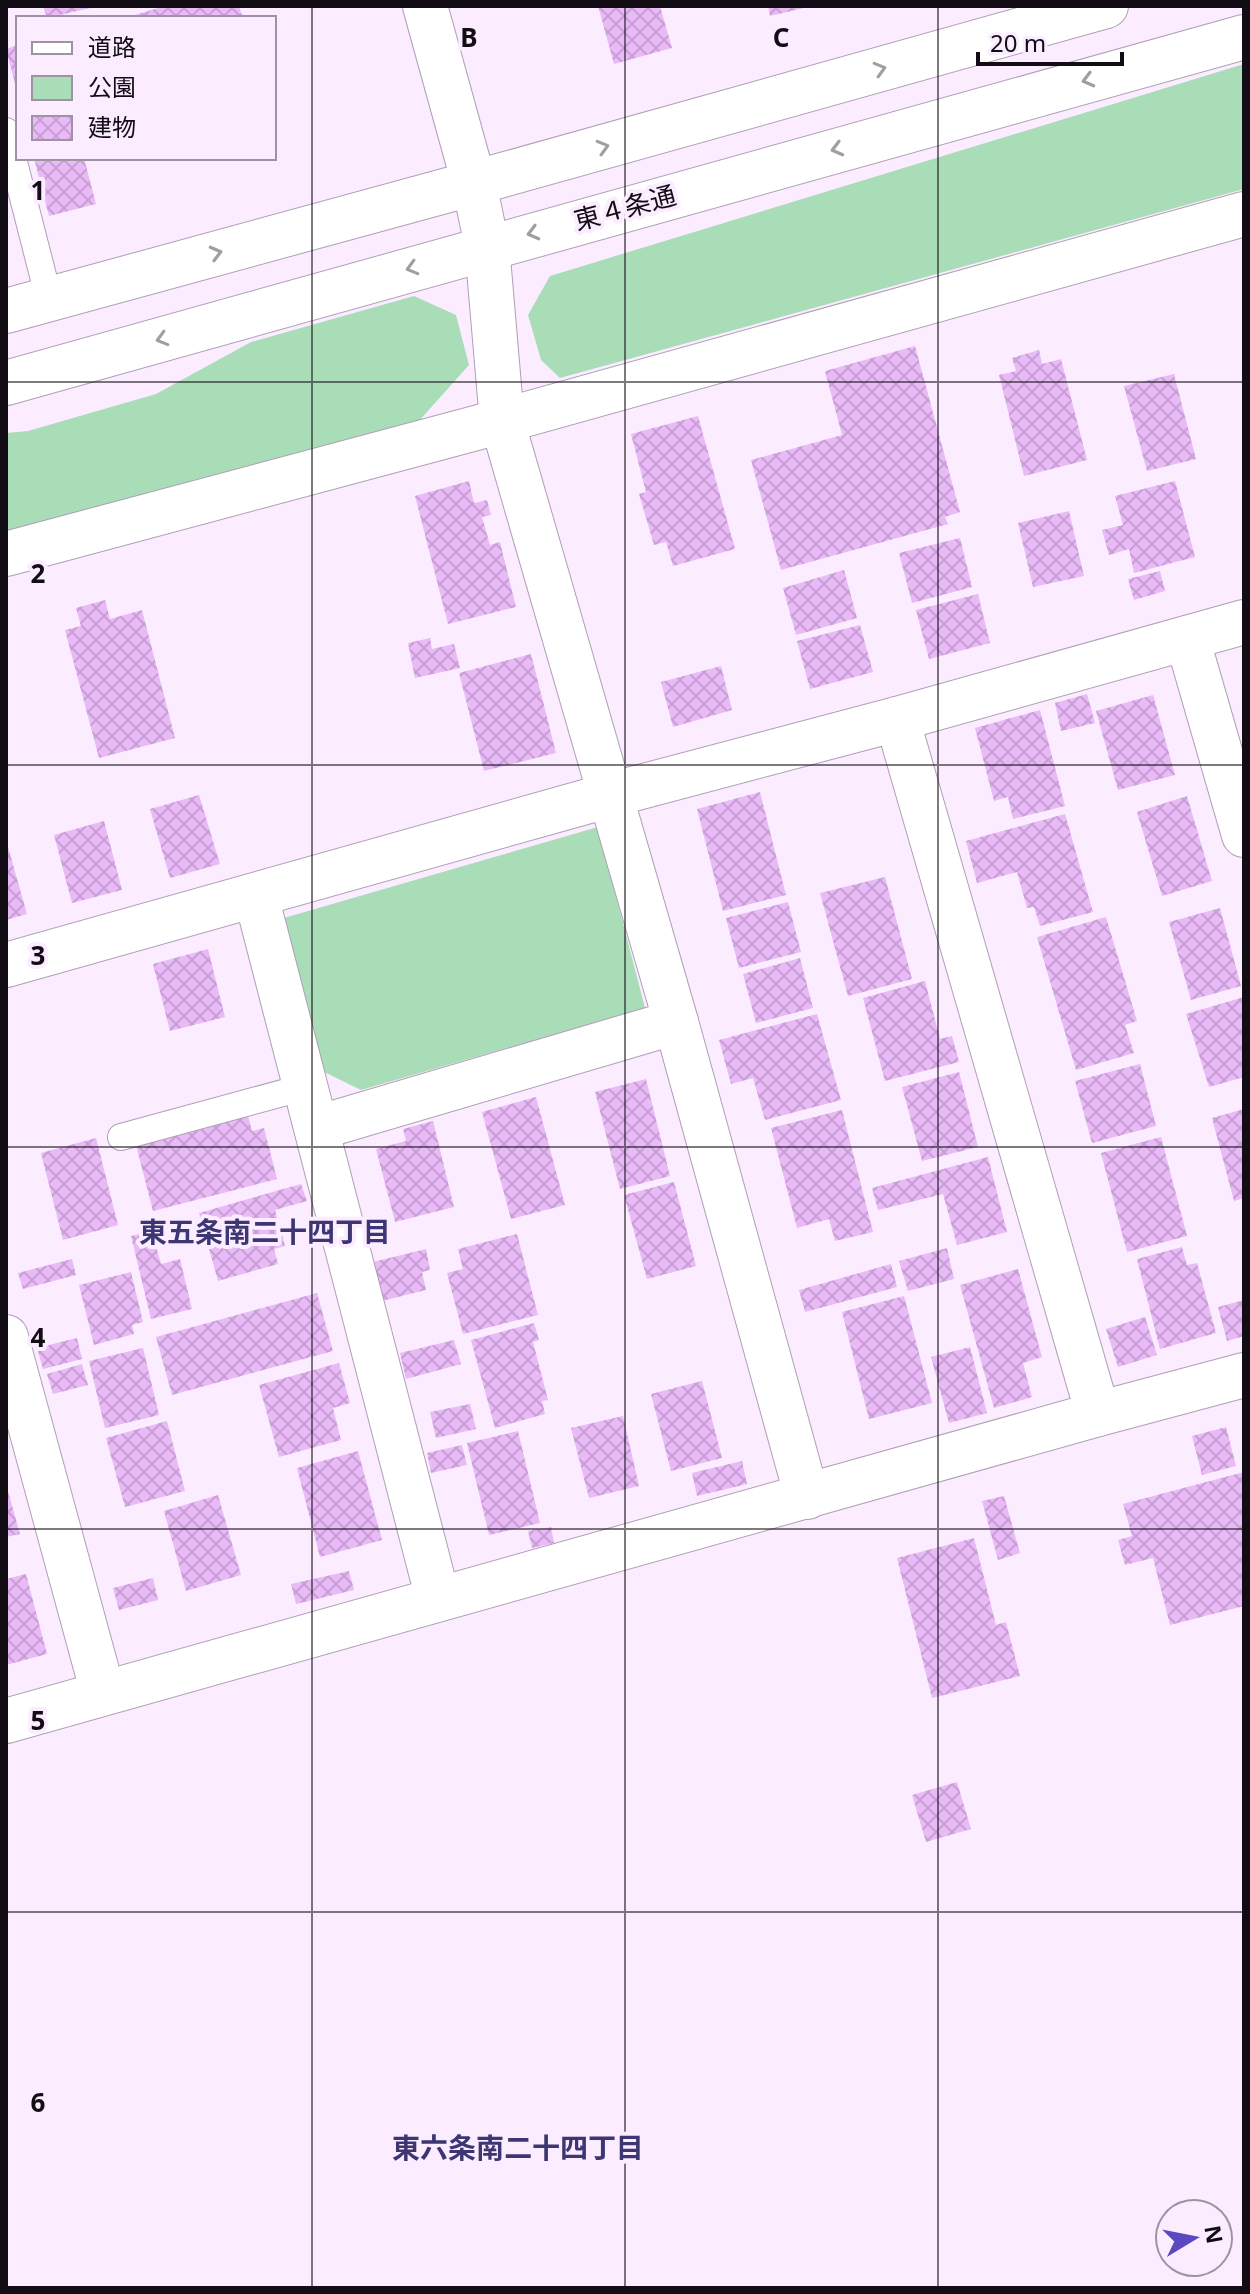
<svg xmlns="http://www.w3.org/2000/svg" width="1250" height="2294" font-family="'Noto Sans','Noto Sans JP',sans-serif">
<style>
.green{fill:#a9ddb8}
.building{fill:url(#building-cross-hatch)}
.lines{fill:none;stroke-linecap:round;stroke-linejoin:round}
.service-casing{stroke:#af9fb4;stroke-width:28}
.minor-casing{stroke:#af9fb4;stroke-width:46}
.tertiary-casing{stroke:#af9fb4;stroke-width:46}
.service{stroke:#fff;stroke-width:26}
.minor{stroke:#fff;stroke-width:44}
.tertiary{stroke:#fff;stroke-width:44}
.oneway{stroke:#a09ea1}
.grid{fill:none;stroke:#120c14;stroke-width:2;stroke-opacity:0.55}
.labels{text-anchor:middle;stroke-width:8;stroke-linejoin:round;paint-order:stroke}
.street-label{font-size:26px;fill:#120c14;stroke:#fbedff}
.neighbourhood-label{font-size:28px;font-weight:bold;fill:#3c3672;stroke:#fbedff}
.grid-label{font-size:26px;text-anchor:middle;font-weight:bold;fill:#120c14;stroke:#fbedff;stroke-width:8;stroke-linejoin:round;paint-order:stroke}
</style>
<defs>
<pattern id="building-cross-hatch" width="8" height="8" patternUnits="userSpaceOnUse" patternTransform="scale(2)"><rect width="8" height="8" fill="#e9baf7"/><path d="M0 0l8 8M0 8l8-8" fill="none" stroke="#c79fd3"/></pattern>
</defs>
<rect width="100%" height="100%" fill="#fbedff"/>
<g class="green">
<polygon points="1244,64 1244,189 560,378 541,360 528,315 550,276"/>
<polygon points="414,296 456,315 469,365 418,422 6,533 6,433 28,431 156,394 251,342"/>
<polygon points="598,827 645,1008 361,1090 318,1069 277,920"/>
</g>
<g class="building">
<polygon points="43,6 94,6 94,7 47,18"/>
<polygon points="165,6 239,6 243,18 125,18"/>
<polygon points="598,6 660,6 672,48 614,64"/>
<polygon points="768,6 808,6 808,7 770,16"/>
<polygon points="18,45 18,91 17,91 6,49"/>
<polygon points="34,158 84,158 96,204 49,216"/>
<polygon points="915,346 960,512 945,517 948,524 781,570 751,460 842,435 825,371"/>
<polygon points="1039,350 1042,364 1061,359 1087,460 1024,476 999,375 1016,371 1012,358"/>
<polygon points="1174,374 1196,459 1147,471 1124,386"/>
<polygon points="698,416 735,549 673,566 666,542 654,545 639,494 646,492 631,434"/>
<polygon points="469,481 474,503 487,500 491,515 482,517 490,545 500,542 516,607 448,624 415,496"/>
<polygon points="1175,481 1195,557 1134,573 1129,549 1109,555 1102,530 1123,525 1115,496"/>
<polygon points="1069,511 1084,576 1033,587 1018,523"/>
<polygon points="960,538 972,587 912,603 899,553"/>
<polygon points="844,570 857,618 796,635 783,588"/>
<polygon points="1160,571 1165,591 1134,600 1128,579"/>
<polygon points="978,594 990,643 929,659 916,610"/>
<polygon points="105,600 110,619 142,610 175,738 99,758 65,630 81,626 76,608"/>
<polygon points="860,625 873,672 810,689 797,641"/>
<polygon points="430,638 432,649 454,644 460,668 415,678 408,643"/>
<polygon points="531,654 556,753 484,771 459,673"/>
<polygon points="721,666 732,710 673,727 661,682"/>
<polygon points="1087,694 1095,723 1061,731 1055,703"/>
<polygon points="1153,695 1175,775 1118,790 1096,711"/>
<polygon points="1040,710 1065,806 1013,819 1008,797 994,801 975,728"/>
<polygon points="760,792 786,895 723,911 697,809"/>
<polygon points="199,795 220,864 170,878 150,809"/>
<polygon points="1187,796 1212,881 1162,896 1137,812"/>
<polygon points="1065,814 1093,912 1040,926 1034,907 1027,908 1017,872 977,883 966,841"/>
<polygon points="104,821 122,890 72,903 54,835"/>
<polygon points="8,847 27,914 6,920 6,848"/>
<polygon points="885,877 912,979 848,996 820,893"/>
<polygon points="788,902 801,952 739,968 726,918"/>
<polygon points="1220,908 1241,986 1191,1000 1169,922"/>
<polygon points="1106,917 1137,1021 1125,1025 1134,1053 1076,1070 1037,937"/>
<polygon points="208,949 225,1017 170,1031 153,964"/>
<polygon points="800,958 813,1008 756,1023 743,974"/>
<polygon points="925,981 940,1039 952,1036 959,1062 885,1081 863,998"/>
<polygon points="1244,997 1244,1077 1209,1087 1186,1014"/>
<polygon points="817,1014 841,1100 765,1120 753,1078 731,1084 719,1040"/>
<polygon points="1140,1064 1156,1126 1092,1143 1075,1081"/>
<polygon points="959,1072 978,1147 922,1161 902,1087"/>
<polygon points="646,1079 670,1176 620,1189 595,1092"/>
<polygon points="536,1097 565,1205 511,1219 482,1112"/>
<polygon points="1244,1109 1244,1198 1234,1201 1212,1118"/>
<polygon points="842,1110 873,1232 835,1241 829,1219 797,1228 771,1128"/>
<polygon points="248,1116 252,1131 264,1128 277,1179 153,1211 136,1145"/>
<polygon points="433,1121 454,1207 395,1222 376,1149 406,1141 403,1129"/>
<polygon points="1161,1137 1187,1236 1127,1252 1101,1153"/>
<polygon points="96,1138 118,1225 63,1240 41,1153"/>
<polygon points="988,1157 1007,1232 957,1245 943,1194 878,1210 872,1188"/>
<polygon points="674,1182 696,1266 647,1279 624,1195"/>
<polygon points="301,1184 307,1201 275,1210 285,1246 274,1249 278,1264 218,1281 199,1213"/>
<polygon points="152,1231 161,1264 180,1259 192,1309 151,1319 131,1236"/>
<polygon points="517,1234 538,1315 463,1334 447,1273 463,1269 458,1249"/>
<polygon points="1182,1247 1187,1265 1197,1263 1216,1333 1160,1349 1137,1259"/>
<polygon points="947,1248 954,1279 908,1291 899,1261"/>
<polygon points="426,1249 430,1270 422,1272 426,1290 382,1301 373,1262"/>
<polygon points="72,1259 76,1275 23,1289 18,1273"/>
<polygon points="891,1264 897,1287 805,1312 799,1290"/>
<polygon points="1018,1269 1042,1357 1023,1363 1032,1397 994,1408 960,1285"/>
<polygon points="131,1272 143,1322 132,1325 134,1334 94,1345 79,1285"/>
<polygon points="317,1293 333,1351 172,1395 156,1337"/>
<polygon points="904,1296 932,1403 869,1419 842,1312"/>
<polygon points="1244,1300 1244,1336 1227,1341 1218,1307"/>
<polygon points="1145,1317 1157,1355 1118,1367 1106,1329"/>
<polygon points="534,1323 539,1340 533,1342 548,1400 542,1401 545,1414 495,1428 471,1340"/>
<polygon points="77,1338 82,1359 43,1369 37,1348"/>
<polygon points="454,1340 461,1364 406,1379 400,1353"/>
<polygon points="970,1347 987,1413 949,1423 931,1357"/>
<polygon points="143,1348 159,1415 105,1428 89,1361"/>
<polygon points="339,1363 350,1403 333,1408 341,1440 279,1457 259,1385"/>
<polygon points="82,1364 88,1385 53,1394 47,1374"/>
<polygon points="702,1381 722,1458 671,1471 651,1394"/>
<polygon points="470,1404 476,1429 436,1438 430,1412"/>
<polygon points="623,1416 639,1486 589,1498 571,1428"/>
<polygon points="167,1421 185,1491 125,1507 106,1438"/>
<polygon points="1226,1427 1236,1466 1202,1475 1192,1436"/>
<polygon points="518,1431 540,1523 489,1535 467,1443"/>
<polygon points="462,1445 467,1465 431,1473 427,1453"/>
<polygon points="358,1451 382,1540 320,1557 297,1468"/>
<polygon points="742,1461 747,1484 697,1496 692,1473"/>
<polygon points="1244,1472 1244,1606 1170,1625 1153,1558 1125,1565 1118,1540 1132,1536 1123,1504"/>
<polygon points="7,1488 20,1534 6,1537 6,1489"/>
<polygon points="218,1495 241,1575 186,1591 164,1511"/>
<polygon points="1004,1496 1020,1553 998,1560 982,1501"/>
<polygon points="551,1527 554,1543 532,1548 528,1531"/>
<polygon points="974,1538 996,1625 1006,1622 1020,1676 932,1698 897,1558"/>
<polygon points="349,1571 354,1590 296,1604 291,1584"/>
<polygon points="26,1574 47,1654 6,1665 6,1579"/>
<polygon points="153,1578 158,1600 119,1610 113,1588"/>
<polygon points="957,1782 971,1829 926,1842 912,1795"/>
</g>
<g class="lines">
<defs>
<g id="service">
<polyline points="6,131 49,299"/>
<polyline points="121,1137 305,1087"/>
</g>
<g id="minor">
<polyline points="425,6 474,183 487,246 502,421 676,1022 807,1497"/>
<polyline points="6,554 502,421 1244,214"/>
<polyline points="1187,638 1244,835"/>
<polyline points="897,719 1098,1414"/>
<polyline points="256,896 438,1599"/>
<polyline points="6,965 610,795 897,719 1244,622"/>
<polyline points="317,1128 676,1022"/>
<polyline points="6,1337 103,1693"/>
<polyline points="6,1721 1098,1414 1244,1375"/>
</g>
<g id="tertiary">
<polyline points="6,311 474,183 1106,6"/>
<polyline points="6,383 1244,37"/>
</g>
</defs>
<use href="#service" class="service-casing"/>
<use href="#minor" class="minor-casing"/>
<use href="#tertiary" class="tertiary-casing"/>
<use href="#service" class="service"/>
<use href="#minor" class="minor"/>
<use href="#tertiary" class="tertiary"/>
</g>
<defs><path id="oneway-chevron" d="M-2-3.5L2.5 0L-2 3.5" fill="none" stroke-width="1.6" stroke-linecap="round" stroke-linejoin="round" transform="scale(2)"/></defs>
<g class="oneway">
<use href="#oneway-chevron" transform="translate(880 69) rotate(-16)"/>
<use href="#oneway-chevron" transform="translate(1088 80) rotate(165)"/>
<use href="#oneway-chevron" transform="translate(603 147) rotate(-16)"/>
<use href="#oneway-chevron" transform="translate(837 149) rotate(165)"/>
<use href="#oneway-chevron" transform="translate(533 233) rotate(165)"/>
<use href="#oneway-chevron" transform="translate(216 253) rotate(-15)"/>
<use href="#oneway-chevron" transform="translate(412 268) rotate(164)"/>
<use href="#oneway-chevron" transform="translate(162 339) rotate(164)"/>
</g>
<path class="grid" d="M312 6V2288M625 6V2288M938 6V2288M6 382H1244M6 765H1244M6 1147H1244M6 1529H1244M6 1912H1244"/>
<g class="labels">
<g class="street-label">
<text transform="translate(625 208) rotate(-15)" y="9">東４条通</text>
</g>
<g class="neighbourhood-label">
<text x="265" y="1242">東五条南二十四丁目</text>
<text x="518" y="2158">東六条南二十四丁目</text>
</g>
</g>
<g class="grid-label">
<text x="469" y="47">B</text>
<text x="781" y="47">C</text>
<text x="38" y="200">1</text>
<text x="38" y="583">2</text>
<text x="38" y="965">3</text>
<text x="38" y="1347">4</text>
<text x="38" y="1730">5</text>
<text x="38" y="2112">6</text>
</g>
<rect width="1250" height="2294" fill="none" stroke="#120c14" stroke-width="16"/>
<rect x="16" y="16" width="260" height="144" fill="#fbedff" stroke="#9e93a1" stroke-width="2"/>
<rect x="32" y="42" width="40" height="12" fill="#ffffff" stroke="#9e93a1" stroke-width="2"/>
<text x="88" y="56" font-size="24" fill="#120c14">道路</text>
<rect x="32" y="76" width="40" height="24" fill="#a9ddb8" stroke="#9e93a1" stroke-width="2"/>
<text x="88" y="96" font-size="24" fill="#120c14">公園</text>
<rect x="32" y="116" width="40" height="24" fill="url(#building-cross-hatch)" stroke="#9e93a1" stroke-width="2"/>
<text x="88" y="136" font-size="24" fill="#120c14">建物</text>
<g transform="translate(1194 2238) rotate(80)"><circle r="38" fill="#fbedff" stroke="#9e93a1" stroke-width="2"/>
<path d="M0-6L14 30L0 20L-14 30Z" fill="#5c48c0"/>
<text y="-12" font-size="22" font-weight="bold" text-anchor="middle" fill="#120c14">N</text>
</g>
<path d="M978 52v12h144v-12" fill="none" stroke="#120c14" stroke-width="4"/>
<text x="990" y="52" font-size="24" fill="#120c14" stroke="#fbedff" stroke-width="6" paint-order="stroke">20 m</text>
</svg>
